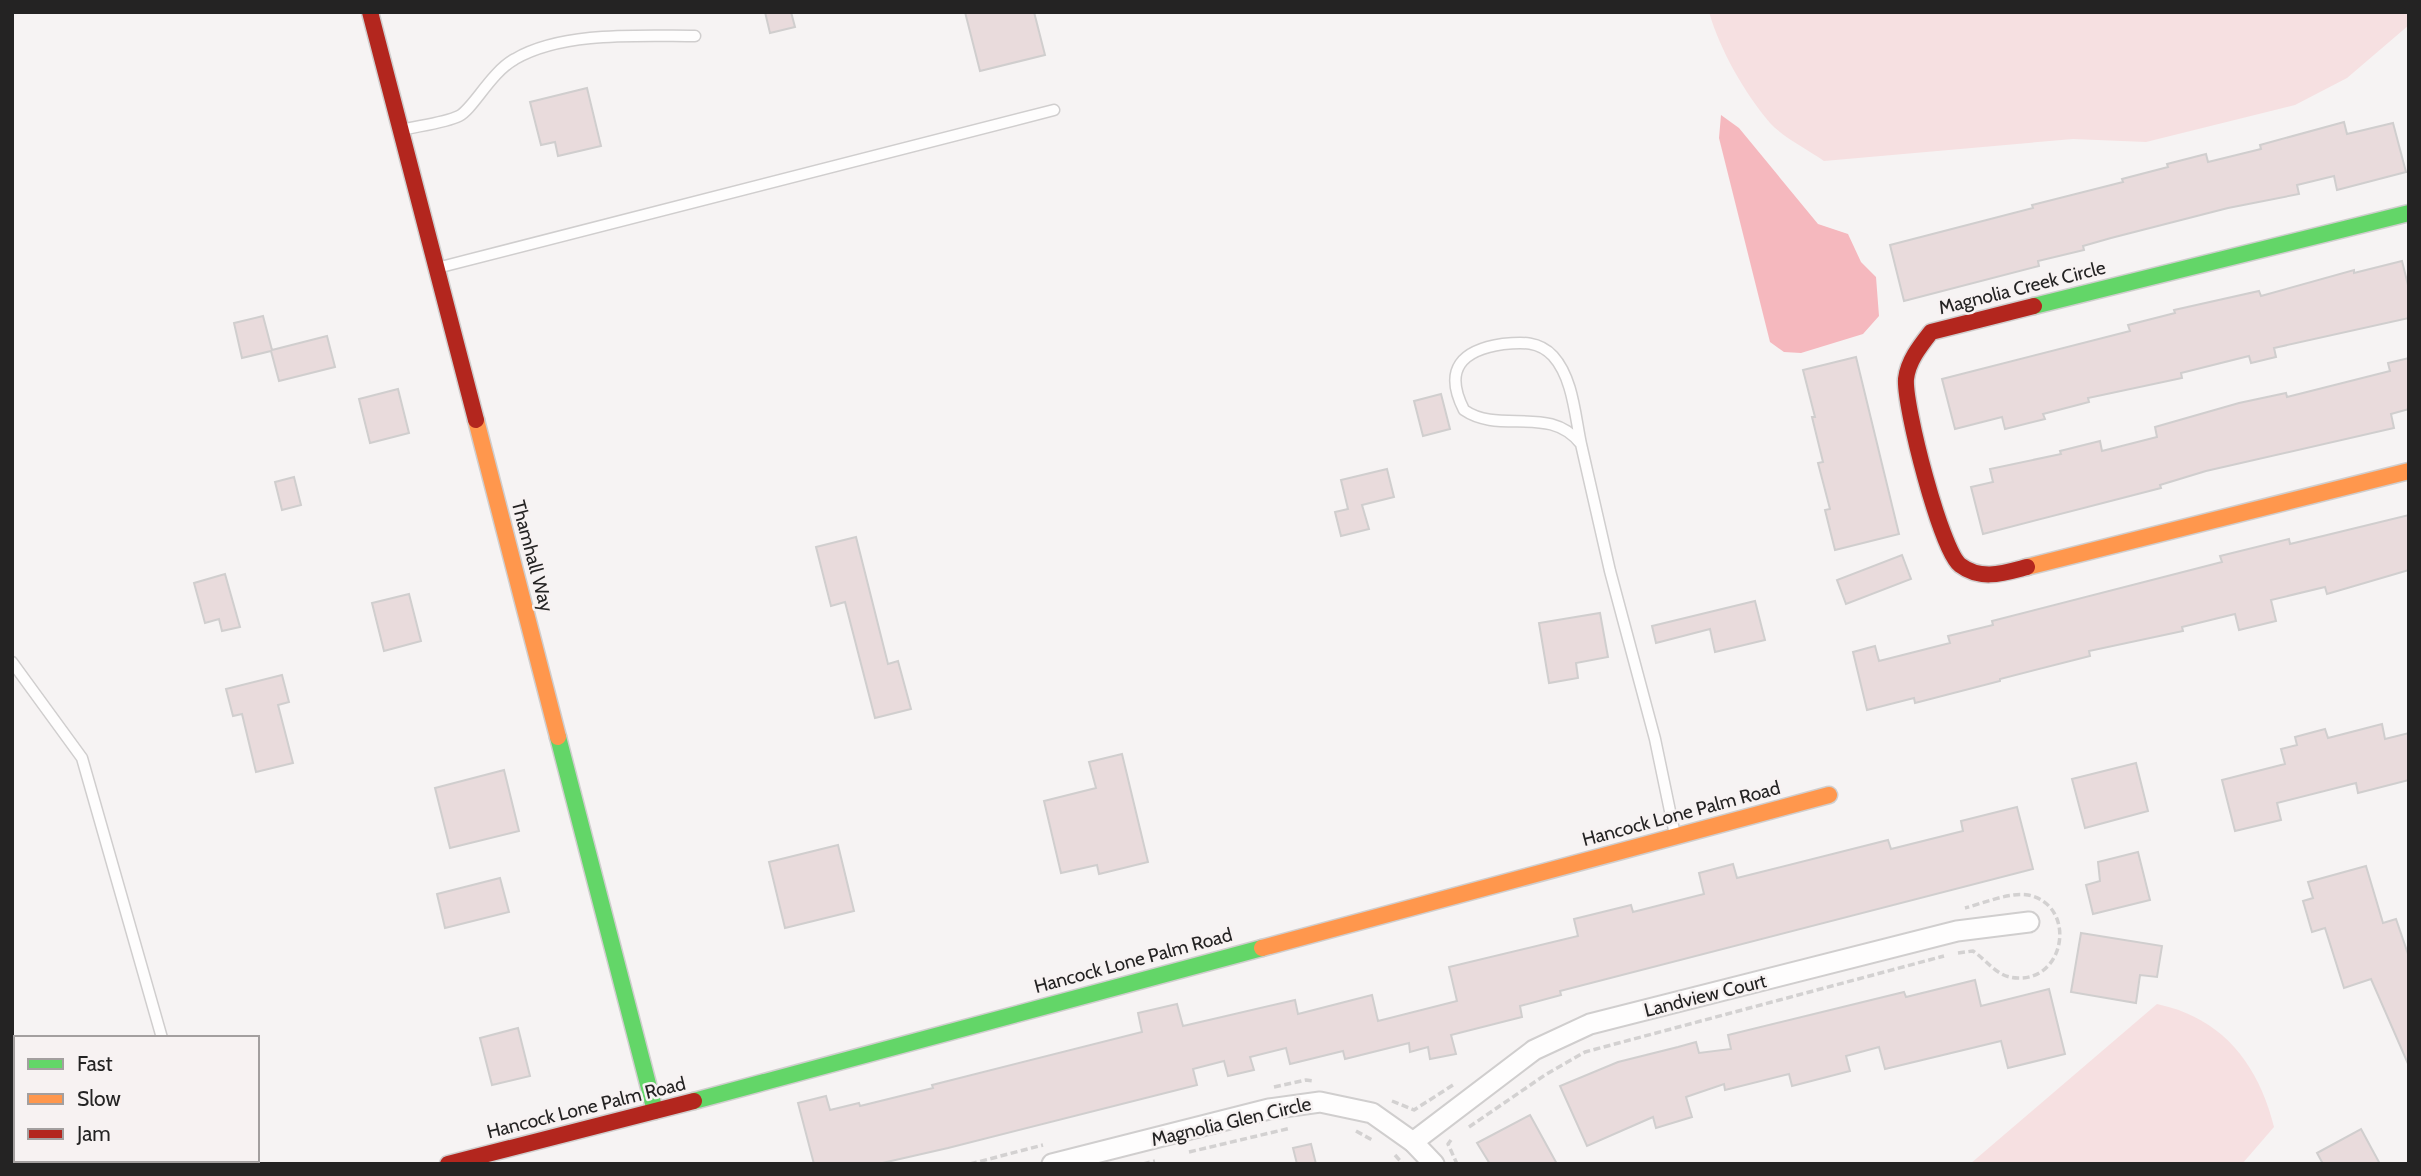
<svg xmlns="http://www.w3.org/2000/svg" width="2421" height="1176" font-family="Cabin,sans-serif">
<style>
.green{fill:#f6e0e1}
.water{fill:#f5b8be}
.building{fill:#e9dbdc;stroke:#d0cece;stroke-width:2}
.lines{fill:none;stroke-linecap:round;stroke-linejoin:round}
.lane-casing{stroke:#d0cece;stroke-width:13}
.street-casing{stroke:#d0cece;stroke-width:23}
.fast-casing{stroke:#d0cece;stroke-width:19}
.slow-casing{stroke:#d0cece;stroke-width:19}
.jam-casing{stroke:#d0cece;stroke-width:19}
.path{stroke:#d3d1d1;stroke-width:3.5;stroke-dasharray:7 3.5;stroke-linecap:butt}
.lane{stroke:#fefdfd;stroke-width:10}
.street{stroke:#fefdfd;stroke-width:19}
.fast{stroke:#63d668;stroke-width:16}
.slow{stroke:#ff974d;stroke-width:16}
.jam{stroke:#b3261e;stroke-width:16}
.labels{text-anchor:middle;stroke-width:5;stroke-linejoin:round;paint-order:stroke}
.street-label{font-size:19px;fill:#242323;stroke:#f7f2f2}
</style>
<rect width="100%" height="100%" fill="#f6f3f3"/>
<g class="green">
<path d="M1709 12H2409V25L2347 78 2295 105 2146 142 2073 139 1824 161C1807 149 1784 138 1770 123 1744 92 1720 50 1709 12Z"/>
<path d="M2157 1004C2223 1018 2258 1064 2274 1127L2242 1164H1970Z"/>
</g>
<polygon class="water" points="1721,115 1739,128 1818,224 1848,234 1861,262 1876,277 1879,316 1863,334 1801,353 1784,352 1770,342 1719,138"/>
<g class="building">
<polygon points="765,12 791,12 795,27 770,33"/>
<polygon points="965,12 1034,12 1045,55 980,71"/>
<polygon points="587,88 601,146 558,156 555,142 541,145 530,102"/>
<polygon points="2344,122 2347,134 2393,123 2406,172 2337,190 2334,176 2297,185 2299,194 2228,208 2111,238 2083,246 2084,250 2038,261 2039,266 1904,301 1890,245 2033,208 2032,205 2123,182 2122,179 2168,167 2167,164 2206,154 2208,162 2261,149 2260,145"/>
<polygon points="2402,261 2409,289 2409,318 2274,348 2276,357 2251,363 2249,356 2181,373 2182,378 2088,398 2089,402 2043,414 2045,419 2005,429 2002,417 1955,429 1942,379 2130,331 2128,325 2175,313 2174,310 2259,291 2261,296 2354,270 2354,273"/>
<polygon points="263,316 272,350 327,336 335,367 279,381 271,351 242,358 234,323"/>
<polygon points="1856,357 1899,534 1835,550 1825,510 1830,509 1818,463 1823,462 1812,417 1815,417 1803,370"/>
<polygon points="2409,358 2409,409 2391,414 2394,428 2206,471 2160,485 2161,488 1983,534 1971,487 1993,482 1990,469 2061,454 2060,451 2100,441 2102,451 2157,437 2155,427 2239,403 2286,393 2287,397 2390,371 2388,363"/>
<polygon points="398,389 409,433 370,443 359,399"/>
<polygon points="1441,394 1450,429 1423,436 1414,401"/>
<polygon points="1387,469 1394,497 1362,505 1369,529 1341,536 1335,512 1348,509 1341,480"/>
<polygon points="294,477 301,505 282,510 275,482"/>
<polygon points="2409,515 2409,570 2327,594 2325,587 2271,600 2276,621 2239,630 2235,614 2182,627 2183,631 2089,651 2090,656 2000,679 2000,681 1915,703 1914,698 1867,710 1853,652 1875,646 1879,661 1950,643 1948,636 1993,625 1992,621 2222,562 2220,556 2289,539 2290,544"/>
<polygon points="856,537 888,664 898,661 911,709 875,718 845,602 831,606 816,547"/>
<polygon points="1902,555 1911,579 1846,604 1837,580"/>
<polygon points="225,574 240,627 222,631 219,619 205,623 194,583"/>
<polygon points="409,594 421,641 384,651 372,603"/>
<polygon points="1755,601 1765,640 1715,652 1710,629 1656,643 1652,626"/>
<polygon points="1600,613 1608,657 1576,663 1578,678 1549,683 1539,623"/>
<polygon points="282,675 289,702 278,705 293,763 256,772 242,714 233,716 226,689"/>
<polygon points="2382,724 2385,739 2409,733 2409,780 2358,793 2356,783 2277,803 2281,820 2235,831 2222,780 2285,764 2281,749 2297,745 2295,737 2325,729 2328,738"/>
<polygon points="1122,754 1148,862 1099,874 1097,865 1061,873 1044,801 1096,788 1089,762"/>
<polygon points="2136,763 2148,811 2085,828 2072,779"/>
<polygon points="504,770 519,831 450,848 435,788"/>
<polygon points="2017,807 2033,869 1560,991 1561,995 1520,1006 1522,1017 1451,1035 1456,1054 1430,1059 1428,1047 1410,1052 1409,1043 1345,1059 1343,1051 1290,1064 1286,1048 1250,1057 1254,1070 1228,1076 1224,1061 1193,1069 1197,1085 948,1148 878,1164 814,1164 798,1103 826,1096 830,1110 859,1103 860,1106 933,1088 932,1085 1142,1032 1138,1013 1177,1004 1183,1026 1295,1000 1298,1014 1372,995 1378,1021 1457,1001 1449,967 1578,936 1574,919 1631,905 1633,912 1704,894 1699,873 1733,864 1737,878 1888,840 1891,849 1963,831 1961,821"/>
<polygon points="838,845 854,911 785,928 769,862"/>
<polygon points="2138,852 2150,900 2093,914 2086,885 2100,881 2098,862"/>
<polygon points="2366,866 2383,923 2396,919 2409,957 2409,1066 2371,979 2344,988 2325,928 2312,932 2303,901 2313,898 2308,882"/>
<polygon points="500,878 509,912 445,928 437,894"/>
<polygon points="2081,933 2162,946 2157,977 2140,975 2136,1003 2071,992"/>
<polygon points="1975,980 1981,1006 2049,989 2065,1054 2008,1068 2001,1041 1885,1069 1879,1047 1846,1056 1850,1071 1792,1086 1789,1074 1725,1090 1724,1084 1686,1097 1692,1117 1656,1128 1653,1117 1587,1146 1560,1086 1618,1062 1678,1047 1696,1042 1699,1053 1731,1049 1728,1035 1904,992 1906,997"/>
<polygon points="518,1028 530,1076 492,1085 480,1038"/>
<polygon points="1530,1115 1557,1164 1490,1164 1477,1143"/>
<polygon points="2361,1129 2380,1164 2323,1164 2317,1153"/>
<polygon points="1311,1144 1316,1164 1297,1164 1293,1148"/>
</g>
<g class="lines">
<defs>
<g id="lane">
<path d="M401 130C417 126 445 123 459 116 473 109 491 72 515 59 563 31 640 36 695 36"/>
<polyline points="437,268 1054,110"/>
<path d="M1581 444C1575 416 1573 378 1553 356 1539 341 1522 342 1503 344 1462 350 1443 369 1464 410 1500 435 1550 404 1581 444L1610 571 1655 739 1675 835"/>
<polyline points="12,662 82,758 162,1038"/>
<polyline points="187,1160 188,1164"/>
</g>
<g id="street">
<polyline points="1413,1142 1534,1050 1590,1024 1957,931 2029,922"/>
<polyline points="1052,1164 1269,1109 1320,1102 1372,1113 1413,1142 1434,1164"/>
</g>
<g id="fast">
<polyline points="2034,306 2409,213"/>
<polyline points="558,737 655,1111"/>
<polyline points="694,1101 1262,948"/>
</g>
<g id="slow">
<polyline points="476,420 558,737"/>
<polyline points="2027,567 2409,471"/>
<polyline points="1262,948 1829,795"/>
</g>
<g id="jam">
<polyline points="370,12 476,420"/>
<path d="M2027 567C2004 573 1981 581 1960 565 1941 550 1904 406 1906 379 1908 361 1920 346 1931 332L2034 306"/>
<polyline points="448,1164 694,1101"/>
</g>
</defs>
<use href="#lane" class="lane-casing"/>
<use href="#street" class="street-casing"/>
<use href="#fast" class="fast-casing"/>
<use href="#slow" class="slow-casing"/>
<use href="#jam" class="jam-casing"/>
<g class="path">
<path d="M1958 953 1973 951C1988 961 1997 978 2018 978 2066 980 2077 905 2028 895 2009 892 1984 903 1965 908"/>
<polyline points="1274,1087 1306,1080 1314,1081"/>
<polyline points="1392,1101 1414,1110 1453,1085"/>
<polyline points="1469,1127 1545,1075 1585,1052 1944,956"/>
<polyline points="1356,1131 1374,1141"/>
<polyline points="1451,1140 1448,1144 1457,1164"/>
<polyline points="1189,1152 1291,1128"/>
<polyline points="1395,1155 1403,1164"/>
<polyline points="970,1164 1043,1145"/>
<polyline points="1143,1164 1155,1161"/>
</g>
<use href="#lane" class="lane"/>
<use href="#street" class="street"/>
<use href="#fast" class="fast"/>
<use href="#slow" class="slow"/>
<use href="#jam" class="jam"/>
</g>
<g class="labels">
<g class="street-label">
<text transform="translate(2022 287) rotate(-14)" y="7">Magnolia Creek Circle</text>
<text transform="translate(533 556) rotate(75)" y="7">Thamhall Way</text>
<text transform="translate(1681 813) rotate(-15)" y="7">Hancock Lone Palm Road</text>
<text transform="translate(1133 960) rotate(-15)" y="7">Hancock Lone Palm Road</text>
<text transform="translate(1705 995) rotate(-14)" y="7">Landview Court</text>
<text transform="translate(586 1107) rotate(-14)" y="7">Hancock Lone Palm Road</text>
<text transform="translate(1231 1121) rotate(-13)" y="7">Magnolia Glen Circle</text>
</g>
</g>
<rect width="2421" height="1176" fill="none" stroke="#242323" stroke-width="28"/>
<rect x="14" y="1036" width="245" height="126" fill="#f7f2f2" stroke="#a39f9f" stroke-width="2"/>
<rect x="28" y="1059" width="35" height="10" fill="#63d668" stroke="#a39f9f" stroke-width="2"/>
<text x="77" y="1071" font-size="21" fill="#242323">Fast</text>
<rect x="28" y="1094" width="35" height="10" fill="#ff974d" stroke="#a39f9f" stroke-width="2"/>
<text x="77" y="1106" font-size="21" fill="#242323">Slow</text>
<rect x="28" y="1129" width="35" height="10" fill="#b3261e" stroke="#a39f9f" stroke-width="2"/>
<text x="77" y="1141" font-size="21" fill="#242323">Jam</text>
</svg>
